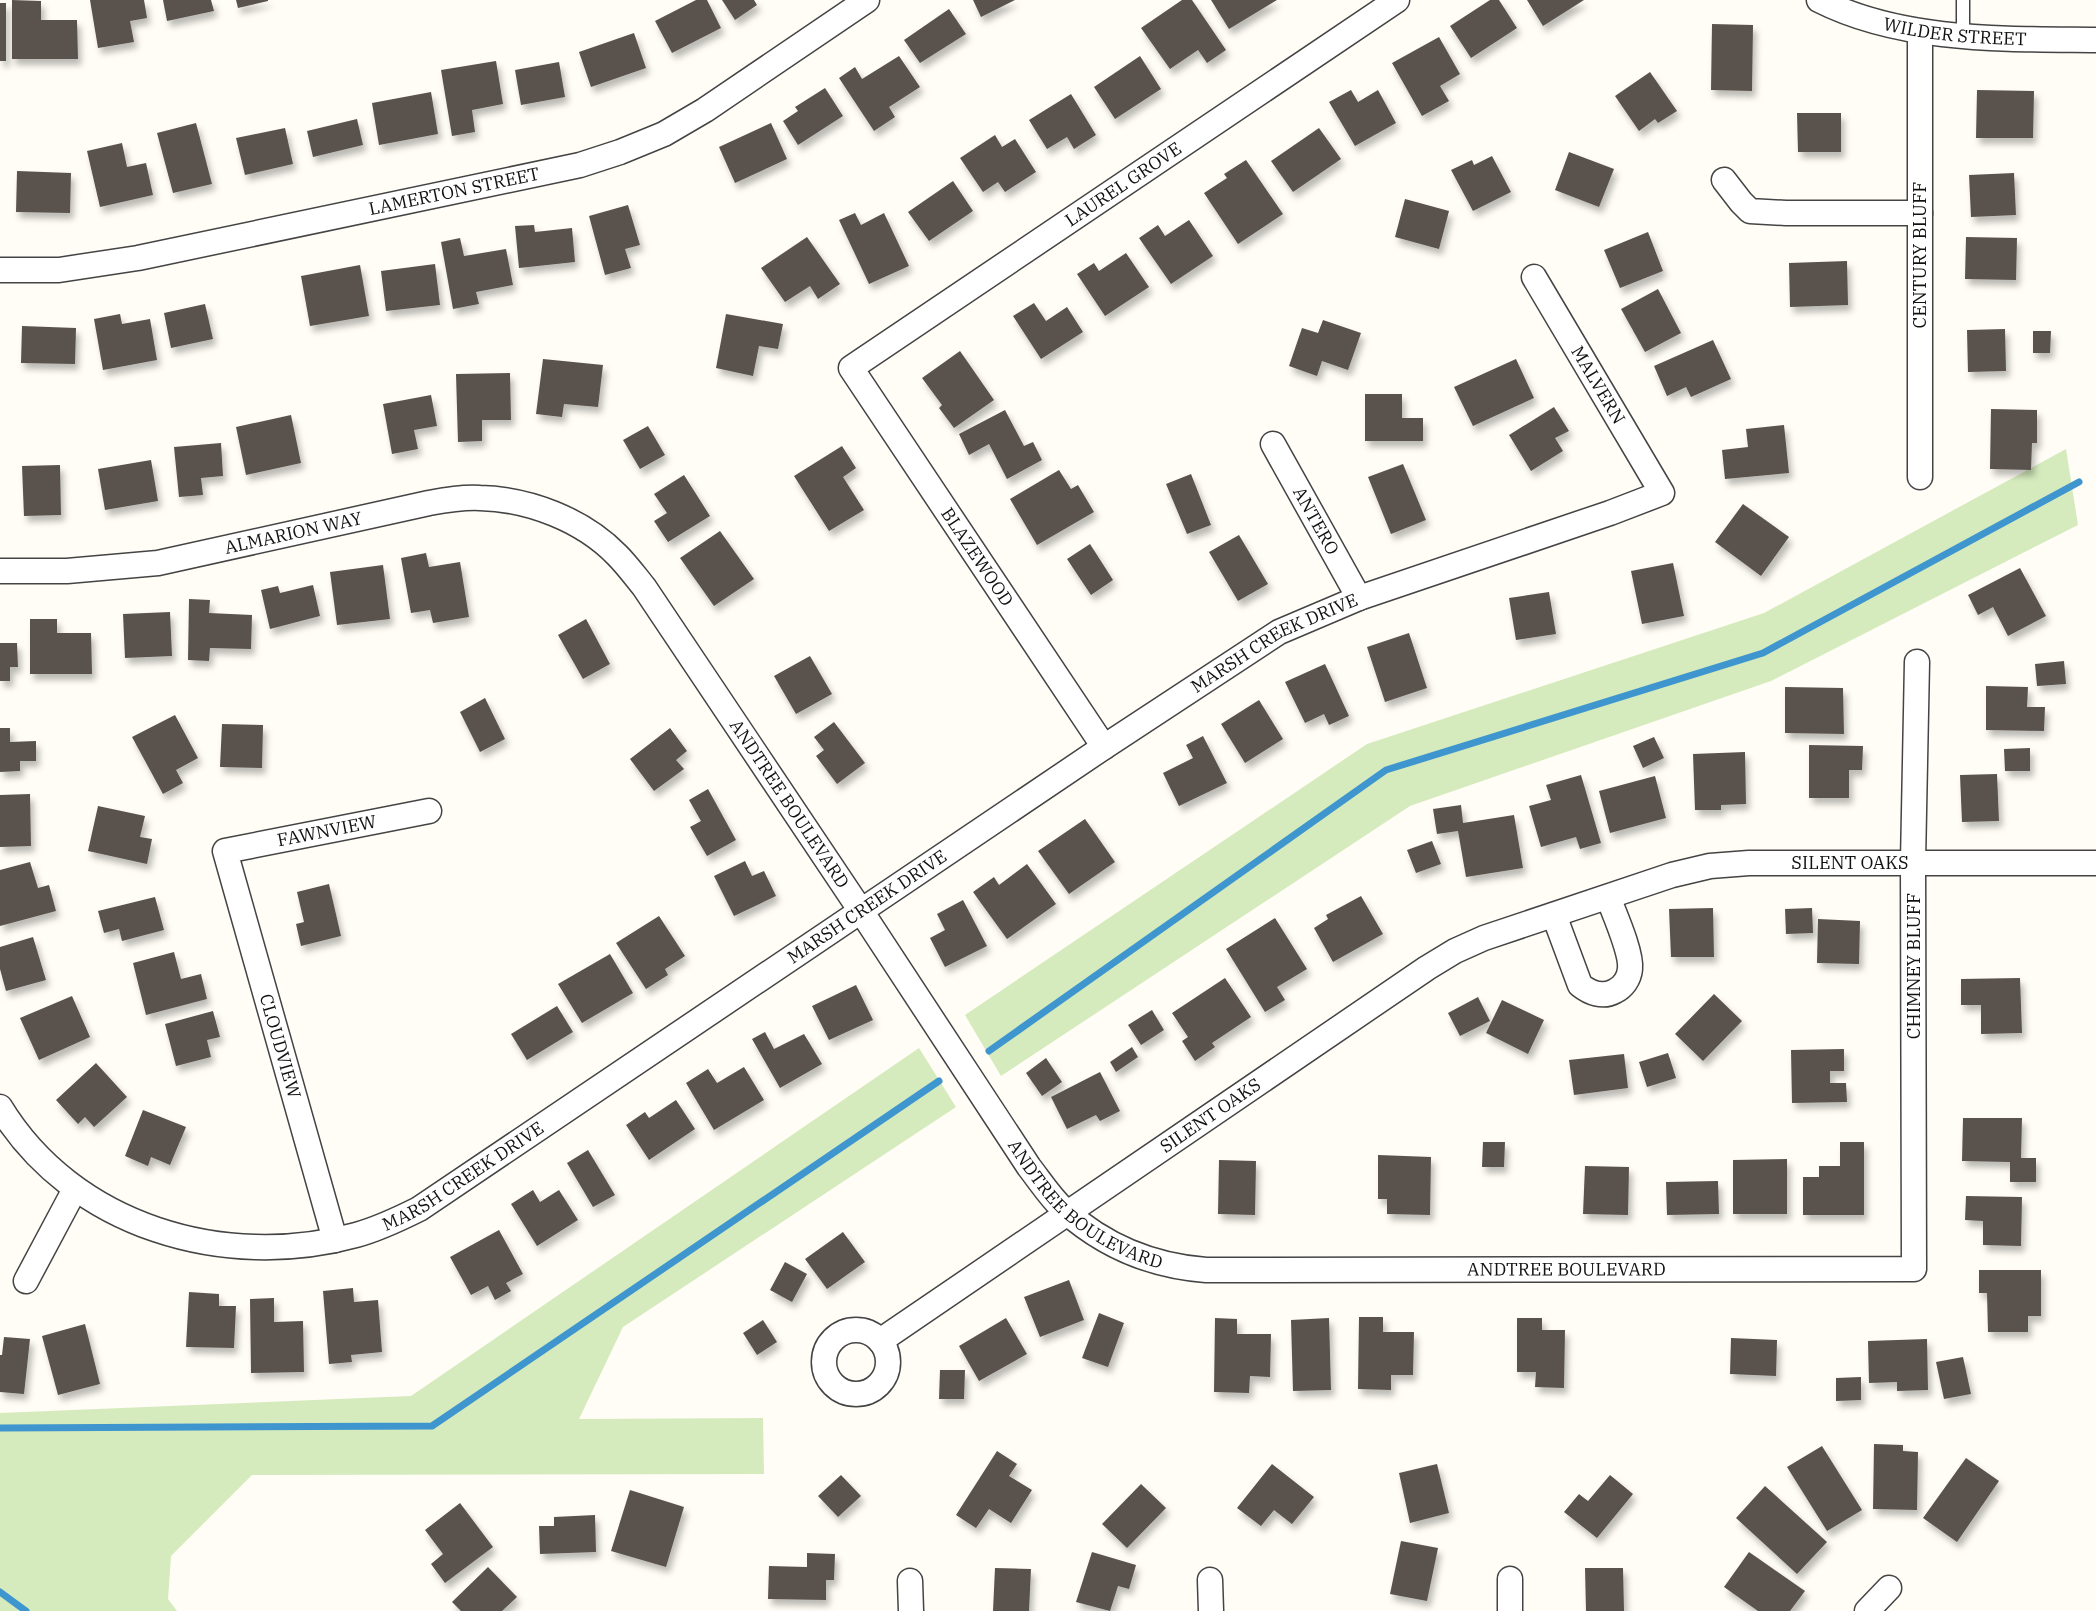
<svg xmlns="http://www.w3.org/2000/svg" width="2096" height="1611" font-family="'IBM Plex Serif',serif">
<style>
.green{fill:#d5ebbd}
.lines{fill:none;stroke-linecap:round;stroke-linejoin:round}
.stream{stroke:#3f96cf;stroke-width:7}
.building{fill:#5a524d;filter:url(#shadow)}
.service-casing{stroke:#444;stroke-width:15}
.minor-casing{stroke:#444;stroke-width:27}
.service{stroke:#fff;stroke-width:12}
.minor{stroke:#fff;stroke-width:24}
.labels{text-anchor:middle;stroke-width:6;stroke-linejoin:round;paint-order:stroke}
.street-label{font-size:18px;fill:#111;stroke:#fff}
</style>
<defs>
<filter id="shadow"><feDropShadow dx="3.5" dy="6" stdDeviation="3" flood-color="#0004"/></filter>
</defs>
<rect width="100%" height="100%" fill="#fffdf5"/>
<g class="green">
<polygon points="2066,449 2078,525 1771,681 1410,806 1001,1076 965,1015 1367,744 1764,613"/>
<polygon points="919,1048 956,1107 623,1327 579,1419 763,1418 764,1474 252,1475 171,1556 168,1599 177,1611 0,1611 0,1413 411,1396"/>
</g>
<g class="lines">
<g class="stream">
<polyline points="989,1051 1386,770 1763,653 2079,482"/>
<polyline points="0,1428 432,1426 939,1081"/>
<polyline points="0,1592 26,1611"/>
</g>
</g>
<g class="building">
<polygon points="12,0 41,1 41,20 77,20 78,59 12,59"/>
<polygon points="90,0 144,0 147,18 130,21 134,42 98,48"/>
<polygon points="163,0 211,0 214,11 167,21"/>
<polygon points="236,0 268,0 268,1 238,8"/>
<polygon points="696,0 707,0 721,28 672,53 655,21"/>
<polygon points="722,0 754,0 757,5 735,20"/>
<polygon points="973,0 1015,0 981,17"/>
<polygon points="1182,0 1192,0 1226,50 1207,63 1198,50 1170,69 1141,28"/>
<polygon points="1211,0 1277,0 1229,29"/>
<polygon points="1490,0 1499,0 1517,28 1471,58 1450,26"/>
<polygon points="1527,0 1584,0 1543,26"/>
<rect x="0" y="3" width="6" height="58"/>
<polygon points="949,9 966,34 920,63 904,40"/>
<polygon points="1712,24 1753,25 1752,91 1711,90"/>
<polygon points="634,33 646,68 591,87 579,52"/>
<polygon points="1439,37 1460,74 1440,86 1449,101 1422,116 1392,63"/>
<polygon points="899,56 920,87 889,107 895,117 874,131 839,78 855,67 862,79"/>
<polygon points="1140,56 1161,89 1115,119 1094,87"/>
<polygon points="496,61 503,104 472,110 475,132 452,136 441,70"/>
<polygon points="559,62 565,97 521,105 515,70"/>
<polygon points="1650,72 1677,111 1658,123 1655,119 1639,131 1615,96"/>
<polygon points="825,88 843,116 798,145 783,121 798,111 795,107"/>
<polygon points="1351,90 1358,102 1378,90 1396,123 1355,146 1329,102"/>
<polygon points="1977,90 2034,91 2033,138 1976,138"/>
<polygon points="431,92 438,134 379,145 372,103"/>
<polygon points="1071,94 1096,135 1074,149 1067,137 1047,149 1029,120"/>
<polygon points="1797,113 1841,113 1841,152 1798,152"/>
<polygon points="357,119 363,145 313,157 307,131"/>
<polygon points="196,123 212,184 173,193 157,133"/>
<polygon points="771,123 787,159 735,183 719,147"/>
<polygon points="285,128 293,164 245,175 236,138"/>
<polygon points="1319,128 1341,159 1293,192 1271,161"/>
<polygon points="995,135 1002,147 1015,139 1036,172 1005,192 998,182 983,192 960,158"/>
<polygon points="122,143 127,167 146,163 153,195 100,207 87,151"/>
<polygon points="1569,152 1614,169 1599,207 1555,190"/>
<polygon points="1492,156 1511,192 1473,211 1451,170 1472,160 1474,165"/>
<polygon points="1246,160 1283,214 1238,244 1204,193 1227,178 1224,174"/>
<polygon points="17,171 71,173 70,213 16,212"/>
<polygon points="2014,173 2016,215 1971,217 1969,175"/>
<polygon points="953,181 973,211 929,241 908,212"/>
<polygon points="1405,199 1449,211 1439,249 1395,237"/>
<polygon points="628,205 640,245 625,249 631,268 605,275 589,216"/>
<polygon points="855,213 861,225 884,213 909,266 869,284 839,220"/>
<polygon points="1189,220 1213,256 1171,284 1139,238 1158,225 1165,236"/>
<polygon points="534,225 535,232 572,228 575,262 519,268 515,226"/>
<polygon points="1648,232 1663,271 1620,288 1604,250"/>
<polygon points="807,237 840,284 818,299 810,286 785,302 761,268"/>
<polygon points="1966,237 2017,238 2016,280 1965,279"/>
<polygon points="460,238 464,256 506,249 513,285 476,292 479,304 453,309 441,242"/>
<polygon points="1126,253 1149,287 1105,316 1077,274 1094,263 1099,271"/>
<polygon points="1847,261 1848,305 1790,307 1789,263"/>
<polygon points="435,264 440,305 386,311 381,271"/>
<polygon points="360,265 369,316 310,326 301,276"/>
<polygon points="1658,289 1681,333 1645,352 1621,309"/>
<polygon points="1034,303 1046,321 1067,307 1083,332 1041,359 1013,316"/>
<polygon points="205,304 213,339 171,348 164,313"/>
<polygon points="120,314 122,324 150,319 157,360 103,370 94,319"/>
<polygon points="726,314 783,324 778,349 759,346 753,376 716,368"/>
<polygon points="1323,320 1361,333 1348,370 1322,361 1317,376 1289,366 1302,328 1318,333"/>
<polygon points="22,326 76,328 75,364 21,363"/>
<polygon points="2005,329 2006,371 1968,372 1967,330"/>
<polygon points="2033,331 2051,331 2050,353 2033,353"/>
<polygon points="1713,340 1731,379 1691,397 1686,387 1667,396 1654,366"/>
<polygon points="960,351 994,400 954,428 939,408 942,405 922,378"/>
<polygon points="543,359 603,365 598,407 564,404 562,417 536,414"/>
<polygon points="1516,359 1534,398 1473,426 1454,387"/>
<polygon points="510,373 511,420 482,420 482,441 458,442 456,374"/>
<polygon points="1365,394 1402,394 1402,418 1423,418 1423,441 1365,441"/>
<polygon points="431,395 437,426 414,430 418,449 392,454 383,404"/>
<polygon points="1554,407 1569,431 1555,438 1563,451 1531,471 1509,435"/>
<polygon points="1991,409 2037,410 2037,443 2032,443 2031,470 1990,469"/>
<polygon points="1005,410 1024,446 1033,442 1042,460 1007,479 989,444 969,455 959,434"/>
<polygon points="291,415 301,463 246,475 236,427"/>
<polygon points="1784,425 1789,473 1725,479 1722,450 1748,447 1746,429"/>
<polygon points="648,426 665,455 640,469 623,440"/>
<polygon points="221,443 223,476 201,478 203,495 179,497 174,447"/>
<polygon points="842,446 856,468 843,477 864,510 829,531 794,476"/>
<polygon points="151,460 158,501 105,510 98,469"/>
<polygon points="1403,464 1426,520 1391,534 1368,477"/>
<polygon points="60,465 61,515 24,516 22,466"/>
<polygon points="1059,470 1071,489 1078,485 1094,512 1037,545 1010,499"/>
<polygon points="1191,474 1211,525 1187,534 1166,484"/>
<polygon points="684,475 710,516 668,542 654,521 667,513 654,494"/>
<polygon points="1743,504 1789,537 1761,576 1715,542"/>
<polygon points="720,531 754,579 714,606 680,558"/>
<polygon points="1239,535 1268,584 1238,601 1209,552"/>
<polygon points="1090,544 1113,580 1091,595 1067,559"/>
<polygon points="426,553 429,567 460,562 469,617 433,623 430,610 411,613 401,558"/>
<polygon points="1673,563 1684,616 1642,624 1631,571"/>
<polygon points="383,565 390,619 337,625 330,572"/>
<polygon points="2020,568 2046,616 2008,636 1993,607 1978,615 1968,595"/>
<polygon points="313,585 320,616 270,629 261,590 278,586 280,593"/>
<polygon points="1549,592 1556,634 1516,640 1509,598"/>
<polygon points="189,599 210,600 209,613 252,615 251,649 210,648 209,661 188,660"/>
<polygon points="170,612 172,656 125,658 123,614"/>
<polygon points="30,619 57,619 57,633 91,633 92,674 30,674"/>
<polygon points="586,619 610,664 583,679 558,635"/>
<polygon points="1409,633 1427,688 1385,702 1367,647"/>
<polygon points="0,643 17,643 18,667 10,667 10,681 0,681"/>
<polygon points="810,656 832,694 796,714 774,676"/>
<polygon points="2064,661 2066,684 2037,686 2035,664"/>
<polygon points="1325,664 1349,716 1329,725 1324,714 1305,723 1285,682"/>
<polygon points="1986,686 2028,687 2027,707 2045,707 2044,731 1986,730"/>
<polygon points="1785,687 1843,688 1844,734 1785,733"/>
<polygon points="485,698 505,739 480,752 460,712"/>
<polygon points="1259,700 1283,739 1245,763 1221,724"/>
<polygon points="175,715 198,758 176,770 183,783 163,794 132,737"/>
<polygon points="834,722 865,763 837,784 816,756 824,750 814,737"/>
<polygon points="222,724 263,725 262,768 220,767"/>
<polygon points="0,728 10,728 10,742 36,741 36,761 20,761 20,771 0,772"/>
<polygon points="670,728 687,751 676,760 684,769 654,791 630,759"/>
<polygon points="1203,736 1227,783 1179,806 1163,773 1193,758 1186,745"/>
<polygon points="1654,737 1664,758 1643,768 1633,746"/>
<polygon points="1809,745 1863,746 1862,770 1849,770 1849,798 1809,798"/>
<polygon points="2030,748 2030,771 2005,771 2004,749"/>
<polygon points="1745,752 1746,804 1721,805 1721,810 1695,810 1693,754"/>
<polygon points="1997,774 1999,821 1962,822 1960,775"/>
<polygon points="1581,775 1601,843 1580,849 1576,837 1541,847 1529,806 1551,800 1546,785"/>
<polygon points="1655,776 1666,818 1610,833 1599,791"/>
<polygon points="708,789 736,840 707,856 690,827 701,821 689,800"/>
<polygon points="30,794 31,846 0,847 0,795"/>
<polygon points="1461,805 1463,823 1514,815 1523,868 1466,877 1458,831 1437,834 1433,809"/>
<polygon points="98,806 145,816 140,837 152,839 147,864 88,851"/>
<polygon points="1085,819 1115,862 1069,894 1038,851"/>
<polygon points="1432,841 1441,864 1416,873 1407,850"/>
<polygon points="745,861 752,876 764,871 776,896 734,916 714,876"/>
<polygon points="30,862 38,888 49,885 56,911 0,926 0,870"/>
<polygon points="1027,864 1056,904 1007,939 973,892 994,877 999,885"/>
<polygon points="329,884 341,936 301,946 296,924 304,922 297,892"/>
<polygon points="1361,896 1383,934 1333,962 1314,928 1328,919 1326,915"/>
<polygon points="155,897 164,930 122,941 119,929 104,933 98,911"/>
<polygon points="963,900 987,946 945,967 930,938 945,930 937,914"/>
<polygon points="1713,908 1714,957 1671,957 1669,909"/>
<polygon points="1812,908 1813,933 1786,934 1785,909"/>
<polygon points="659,916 685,956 665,969 668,975 646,989 616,943"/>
<polygon points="1275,918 1307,969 1277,987 1285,1000 1265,1012 1226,949"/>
<polygon points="1818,919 1860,921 1859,964 1817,963"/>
<polygon points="33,937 46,980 6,991 0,969 0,947"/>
<polygon points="174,952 181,979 201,974 207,999 146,1015 133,963"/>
<polygon points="610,954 633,993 582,1023 558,984"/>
<polygon points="1225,978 1251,1017 1212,1043 1215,1047 1195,1061 1182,1041 1188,1037 1172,1013"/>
<polygon points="2020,978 2022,1033 1981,1034 1981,1005 1961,1005 1961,979"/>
<polygon points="856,985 873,1020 829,1040 812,1006"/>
<polygon points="1714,994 1742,1021 1703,1061 1675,1034"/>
<polygon points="72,996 90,1037 39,1060 20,1018"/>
<polygon points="1478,997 1490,1021 1460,1036 1448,1013"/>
<polygon points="1502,1000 1544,1020 1528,1054 1486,1033"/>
<polygon points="557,1006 573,1032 527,1060 511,1034"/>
<polygon points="1152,1010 1164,1030 1141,1045 1128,1025"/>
<polygon points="213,1011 220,1037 207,1040 211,1057 176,1066 165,1024"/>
<polygon points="765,1032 774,1049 804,1034 822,1064 780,1088 752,1039"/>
<polygon points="1132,1047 1138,1057 1116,1072 1110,1062"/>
<polygon points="1844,1049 1844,1071 1830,1071 1830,1083 1846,1083 1847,1102 1792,1103 1791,1050"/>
<polygon points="1668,1053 1676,1078 1647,1087 1639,1062"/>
<polygon points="1624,1054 1628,1088 1574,1095 1569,1060"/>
<polygon points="1046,1058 1062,1082 1042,1096 1026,1073"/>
<polygon points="96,1063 127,1097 94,1127 85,1117 78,1124 56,1100"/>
<polygon points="744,1067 764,1100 714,1130 686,1083 708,1069 717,1083"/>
<polygon points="1100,1072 1120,1111 1100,1121 1096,1115 1067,1129 1051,1097"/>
<polygon points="676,1100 695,1129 649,1160 626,1125 645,1112 649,1118"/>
<polygon points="143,1110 186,1127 170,1165 151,1157 148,1166 125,1156"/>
<polygon points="1963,1118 2022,1118 2021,1158 2036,1158 2036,1182 2010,1182 2010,1162 1962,1161"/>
<polygon points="1483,1142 1505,1142 1504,1167 1482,1167"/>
<polygon points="1840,1142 1864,1142 1864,1215 1803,1215 1803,1177 1819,1177 1819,1166 1840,1166"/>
<polygon points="588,1150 615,1195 593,1207 567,1163"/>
<polygon points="1378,1155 1431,1157 1430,1215 1387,1214 1387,1199 1378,1199"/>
<polygon points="1787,1159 1787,1214 1733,1214 1733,1160"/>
<polygon points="1219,1160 1256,1161 1255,1215 1218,1214"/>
<polygon points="1585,1166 1629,1167 1628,1215 1583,1214"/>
<polygon points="1718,1181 1719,1214 1667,1215 1666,1182"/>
<polygon points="533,1190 540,1202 559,1190 578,1220 537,1246 511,1204"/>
<polygon points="1966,1196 2022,1197 2021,1246 1983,1245 1983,1221 1965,1220"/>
<polygon points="499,1230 523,1274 506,1283 511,1291 495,1300 488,1286 471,1295 450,1257"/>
<polygon points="843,1232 865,1262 827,1289 805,1259"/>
<polygon points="785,1262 807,1274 792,1302 770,1290"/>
<polygon points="1979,1270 2041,1270 2041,1316 2028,1316 2028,1332 1988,1332 1987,1293 1979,1293"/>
<polygon points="1069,1280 1084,1320 1040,1337 1024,1297"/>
<polygon points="353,1288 354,1302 378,1300 382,1352 351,1355 352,1362 329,1364 323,1291"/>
<polygon points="189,1292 219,1294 219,1306 236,1306 234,1348 186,1347"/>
<polygon points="274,1298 274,1322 303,1321 304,1372 251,1373 250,1299"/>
<polygon points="1099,1313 1124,1323 1108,1367 1082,1358"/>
<polygon points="1359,1317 1383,1317 1383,1332 1414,1332 1413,1375 1391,1375 1391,1390 1358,1389"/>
<polygon points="1006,1318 1027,1354 979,1381 959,1346"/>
<polygon points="1215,1318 1237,1319 1237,1334 1271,1334 1270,1377 1250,1376 1249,1393 1214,1392"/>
<polygon points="1329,1318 1331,1390 1293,1391 1291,1320"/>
<polygon points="1517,1318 1542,1318 1542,1330 1565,1330 1564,1388 1535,1387 1536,1372 1517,1372"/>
<polygon points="763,1320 777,1342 757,1355 743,1333"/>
<polygon points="85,1324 100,1384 58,1395 42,1336"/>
<polygon points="4,1337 30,1339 24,1394 0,1392 0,1355 2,1355"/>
<polygon points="1731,1338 1777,1340 1776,1376 1730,1374"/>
<polygon points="1927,1339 1928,1390 1897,1391 1897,1382 1869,1383 1868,1341"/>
<polygon points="1963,1357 1971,1394 1944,1399 1936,1362"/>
<polygon points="940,1370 965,1370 964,1399 939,1399"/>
<polygon points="1861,1377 1861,1400 1836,1401 1836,1378"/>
<polygon points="1874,1444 1903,1445 1903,1451 1918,1452 1917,1510 1873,1509"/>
<polygon points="1822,1446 1862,1510 1827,1531 1787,1467"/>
<polygon points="997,1451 1017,1464 1009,1476 1032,1490 1011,1523 989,1509 976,1528 956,1515"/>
<polygon points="1966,1458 1999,1481 1957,1542 1923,1518"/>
<polygon points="1272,1464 1314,1497 1292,1524 1274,1510 1261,1526 1237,1508"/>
<polygon points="1437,1464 1449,1513 1410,1523 1399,1473"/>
<polygon points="841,1475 861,1496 838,1517 818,1496"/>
<polygon points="1610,1475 1633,1494 1597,1538 1564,1512 1579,1494 1588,1501"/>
<polygon points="1141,1484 1166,1508 1127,1548 1102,1524"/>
<polygon points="1765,1486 1827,1542 1797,1574 1736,1518"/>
<polygon points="630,1490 684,1507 666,1567 611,1551"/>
<polygon points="460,1503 493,1547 445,1583 431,1564 443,1554 425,1530"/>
<polygon points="595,1515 596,1552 540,1554 539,1526 554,1526 554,1517"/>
<polygon points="1401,1541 1438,1548 1427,1601 1390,1594"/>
<polygon points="1092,1552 1136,1565 1129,1589 1118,1586 1110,1611 1076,1602"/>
<polygon points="1749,1552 1805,1591 1790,1611 1758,1611 1724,1587"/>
<polygon points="807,1553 835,1554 834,1580 826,1580 826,1600 768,1599 769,1566 807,1567"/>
<polygon points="488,1567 517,1597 502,1611 461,1611 452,1602"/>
<polygon points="995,1568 1031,1569 1029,1611 993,1611"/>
<polygon points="1585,1568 1623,1568 1624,1611 1586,1611"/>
</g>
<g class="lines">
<defs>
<polyline id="service" points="1963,37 1963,0"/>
<g id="minor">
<path id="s1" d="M1819 0C1902 42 2005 39 2096 40"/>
<polyline points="1724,180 1741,202 1750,211 1786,213 1920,213"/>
<path id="s2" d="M0 270H59L138 258 580 165 620 152 664 134 705 110 867 0"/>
<path id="s3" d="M1273 444 1359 598"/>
<polyline points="1920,477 1920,32"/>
<path id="s4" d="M0 571H67L158 563 429 503C446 500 463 497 480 498 529 499 583 520 617 555 627 565 635 576 644 587L861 911 1029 1167C1040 1181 1050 1197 1064 1210 1104 1246 1153 1266 1206 1270L1914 1269 1913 862 1917 662"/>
<path id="s5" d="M1104 747 851 368 1397 0"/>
<path d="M1554 915 1580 985C1590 993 1603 998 1615 991 1623 987 1629 979 1630 969 1632 953 1614 913 1608 897"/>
<path id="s6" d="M0 1107C73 1227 225 1271 356 1235 378 1229 399 1219 419 1209L1104 747 1279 632 1359 598 1610 513 1662 493 1534 277"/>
<path id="s7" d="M335 1240 225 851 429 811"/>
<polyline points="26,1281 75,1189"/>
<circle cx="856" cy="1362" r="32"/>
<path id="s8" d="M880 1341 1427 968 1455 951 1484 938 1672 875 1710 866 1749 863H2096"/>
<polyline points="1510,1579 1510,1611"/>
<polyline points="1210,1580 1211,1611"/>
<polyline points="910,1581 911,1611"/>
<polyline points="1867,1611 1889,1588"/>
</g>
</defs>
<use href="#service" class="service-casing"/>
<use href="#minor" class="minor-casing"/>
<use href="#service" class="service"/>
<use href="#minor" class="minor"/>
</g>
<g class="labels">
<g class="street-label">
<text dy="6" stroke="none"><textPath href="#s1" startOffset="141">WILDER STREET</textPath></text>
<text dy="6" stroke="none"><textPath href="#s5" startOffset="784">LAUREL GROVE</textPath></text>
<text dy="6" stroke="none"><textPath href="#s2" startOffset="462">LAMERTON STREET</textPath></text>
<text transform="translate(1920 255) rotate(-90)" y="6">CENTURY BLUFF</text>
<text transform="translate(1598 385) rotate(59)" y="6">MALVERN</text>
<text dy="6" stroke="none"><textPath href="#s3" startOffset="88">ANTERO</textPath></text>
<text dy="6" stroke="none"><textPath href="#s4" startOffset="297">ALMARION WAY</textPath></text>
<text transform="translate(977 557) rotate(56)" y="6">BLAZEWOOD</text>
<text dy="6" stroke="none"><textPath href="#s6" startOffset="1500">MARSH CREEK DRIVE</textPath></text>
<text dy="6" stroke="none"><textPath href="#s4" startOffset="942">ANDTREE BOULEVARD</textPath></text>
<text dy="6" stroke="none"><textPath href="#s7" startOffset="508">FAWNVIEW</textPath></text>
<text dy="6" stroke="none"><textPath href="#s8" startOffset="1104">SILENT OAKS</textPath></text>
<text dy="6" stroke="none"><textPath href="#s6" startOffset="1014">MARSH CREEK DRIVE</textPath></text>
<text transform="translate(1914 966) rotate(-90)" y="6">CHIMNEY BLUFF</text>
<text transform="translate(280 1046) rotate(74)" y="6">CLOUDVIEW</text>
<text dy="6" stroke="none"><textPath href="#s8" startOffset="400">SILENT OAKS</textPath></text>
<text dy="6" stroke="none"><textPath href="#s6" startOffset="528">MARSH CREEK DRIVE</textPath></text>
<text dy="6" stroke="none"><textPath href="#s4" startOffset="1446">ANDTREE BOULEVARD</textPath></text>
<text dy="6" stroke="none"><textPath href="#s4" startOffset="1950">ANDTREE BOULEVARD</textPath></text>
</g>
</g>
</svg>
